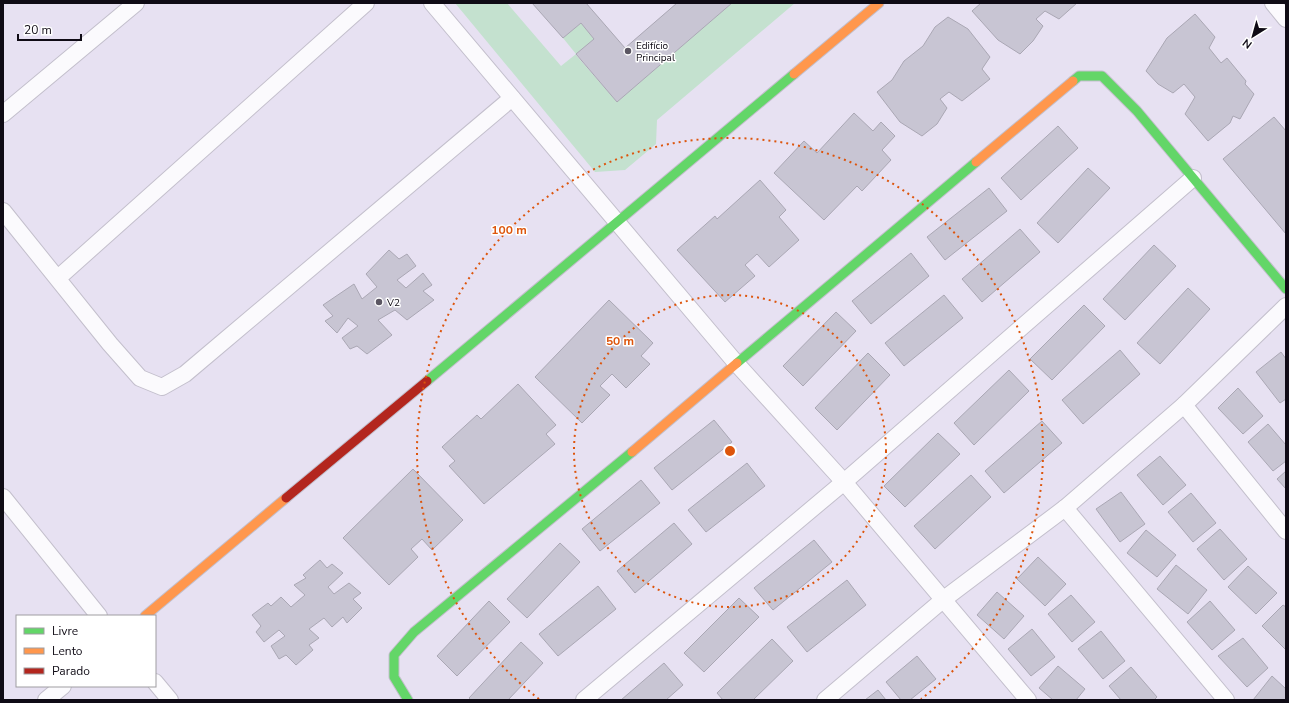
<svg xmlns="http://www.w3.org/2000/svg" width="1289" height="703" font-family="'Nunito Sans',sans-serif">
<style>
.green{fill:#c4e1cf}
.building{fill:#c8c5d3;stroke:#aaa7b4}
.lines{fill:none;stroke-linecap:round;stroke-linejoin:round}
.street-casing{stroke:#c3bfcc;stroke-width:18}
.fast-casing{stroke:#c3bfcc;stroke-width:11}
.slow-casing{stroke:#c3bfcc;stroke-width:11}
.jam-casing{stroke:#c3bfcc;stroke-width:11}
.street{stroke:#fbfafd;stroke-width:16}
.fast{stroke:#63d668;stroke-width:9}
.slow{stroke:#ff974d;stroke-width:9}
.jam{stroke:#b3261e;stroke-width:9}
.ring{fill:none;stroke:#dd550c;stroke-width:2;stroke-dasharray:2 4}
.poi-dot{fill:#5b5662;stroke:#fff;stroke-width:1.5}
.labels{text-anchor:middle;stroke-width:3;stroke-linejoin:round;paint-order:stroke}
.poi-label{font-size:10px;fill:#0f0b15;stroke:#fff;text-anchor:start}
.centre{fill:#dd550c;stroke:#fff;stroke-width:2}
.ring-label{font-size:12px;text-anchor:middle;font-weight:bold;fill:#dd550c;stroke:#fff;stroke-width:3;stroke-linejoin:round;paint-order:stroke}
</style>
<rect width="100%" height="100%" fill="#e7e1f2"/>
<polygon class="green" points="455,3 507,3 561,66 576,54 563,38 581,23 594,39 576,55 617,102 732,3 795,3 657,120 656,144 625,170 595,172"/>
<g class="building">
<polygon points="532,3 586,3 625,48 677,3 732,3 617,102 576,54 594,39 581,23 563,38"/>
<polygon points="981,3 1077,3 1059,19 1045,11 1036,19 1043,26 1033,41 1020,54 998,40 972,11"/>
<polygon points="1195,14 1215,37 1209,48 1221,63 1227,58 1246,81 1245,84 1254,94 1240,119 1233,116 1230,123 1208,141 1185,114 1195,97 1184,84 1173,93 1158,84 1146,71 1167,38"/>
<polygon points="948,17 968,29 990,57 982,69 990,79 962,101 949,92 940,99 947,108 937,124 922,136 900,122 877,92 892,80 904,61 923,46 935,27"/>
<polygon points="854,113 873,131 881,122 895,136 882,150 891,160 862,191 857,186 824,220 774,173 804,141 817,153"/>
<polygon points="1274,117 1286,131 1286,234 1223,159"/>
<polygon points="1058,126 1078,148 1021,200 1001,178"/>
<polygon points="1088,168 1110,188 1058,243 1037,223"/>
<polygon points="760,180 786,210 779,217 799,240 769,267 757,254 745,265 755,276 725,302 677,250 715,216 717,219"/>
<polygon points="989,188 1007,211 945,260 927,237"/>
<polygon points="1020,229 1040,252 982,302 962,279"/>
<polygon points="1154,245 1176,266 1125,320 1103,299"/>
<polygon points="389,250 399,259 407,254 416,266 397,280 406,288 423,273 432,285 423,291 434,300 407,320 395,310 378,320 392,335 367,354 357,346 350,349 342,338 358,326 348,318 337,333 325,321 333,316 323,305 354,284 362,299 377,287 366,274"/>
<polygon points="911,253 929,276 871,324 852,301"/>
<polygon points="1188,288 1210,309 1160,364 1137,343"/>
<polygon points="944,295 963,318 904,366 885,343"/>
<polygon points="609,300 653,343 641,356 650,364 626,388 612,374 600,386 610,395 582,423 535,377"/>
<polygon points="1084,305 1105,326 1052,380 1030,359"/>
<polygon points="836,312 856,331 803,386 783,366"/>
<polygon points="1120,350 1140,374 1083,424 1062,400"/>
<polygon points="1281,352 1286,359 1286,399 1280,403 1256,372"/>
<polygon points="868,353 890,375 837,430 815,408"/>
<polygon points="1009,370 1029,391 974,445 954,423"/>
<polygon points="518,384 556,425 546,434 555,444 484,504 449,466 455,461 442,447 477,415 481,419"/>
<polygon points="1238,388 1263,416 1243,434 1218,408"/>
<polygon points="714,420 732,442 672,490 654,468"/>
<polygon points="1042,421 1062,443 1004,493 985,471"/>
<polygon points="1268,424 1286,445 1286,461 1273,471 1248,442"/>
<polygon points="938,433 960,454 905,507 884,486"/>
<polygon points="1160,456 1186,485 1163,505 1137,475"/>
<polygon points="747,463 765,486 706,532 688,510"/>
<polygon points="413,469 463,520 432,550 422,539 411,549 418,557 389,585 343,538"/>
<polygon points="1286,471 1286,489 1277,479"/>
<polygon points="971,475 991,497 935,549 914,526"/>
<polygon points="641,480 660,503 600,551 582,529"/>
<polygon points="1121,492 1145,524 1120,542 1096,509"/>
<polygon points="1191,493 1216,523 1193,542 1168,512"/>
<polygon points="674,523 692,544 635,593 617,571"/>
<polygon points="1220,529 1247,559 1224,580 1197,549"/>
<polygon points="1146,530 1176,555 1157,577 1127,553"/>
<polygon points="814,540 832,562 773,610 754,588"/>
<polygon points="560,543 580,562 527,618 507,599"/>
<polygon points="1038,557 1066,584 1045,606 1017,579"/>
<polygon points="320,560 327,568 332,564 343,573 328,587 334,594 349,583 361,593 353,599 362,608 347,623 343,617 332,627 324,618 309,629 319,638 309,645 313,650 296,665 286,655 279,659 271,646 285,636 279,630 264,642 256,632 261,626 252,615 268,603 271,606 281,597 291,607 305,595 294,585 306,578 303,575"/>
<polygon points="1176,565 1207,590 1188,614 1157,589"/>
<polygon points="1248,566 1277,593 1256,614 1228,587"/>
<polygon points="847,580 866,605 807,652 787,627"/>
<polygon points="598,586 616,609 558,656 539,634"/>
<polygon points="997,592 1024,616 1004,639 977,615"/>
<polygon points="1071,595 1095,622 1072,642 1048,614"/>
<polygon points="739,598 759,617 704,672 684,653"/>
<polygon points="489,601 510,622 457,676 437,656"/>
<polygon points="1210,601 1235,630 1212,650 1187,622"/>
<polygon points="1283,605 1286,607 1286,650 1262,626"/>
<polygon points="1032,629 1055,657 1031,676 1008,649"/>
<polygon points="1101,631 1125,661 1103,679 1078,649"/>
<polygon points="1243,638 1268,668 1247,687 1218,656"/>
<polygon points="772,639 793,661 753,700 723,700 717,693"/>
<polygon points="521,642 543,663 508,700 471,700 469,698"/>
<polygon points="917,656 936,679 910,700 901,700 886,682"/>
<polygon points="664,663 683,685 666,700 621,700"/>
<polygon points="1058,666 1085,689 1076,700 1053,700 1039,688"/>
<polygon points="1131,667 1157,697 1154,700 1121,700 1109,686"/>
<polygon points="1272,676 1286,689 1286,700 1253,700"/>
<polygon points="878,690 886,700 865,700"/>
</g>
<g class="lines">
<defs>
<g id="street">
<polyline points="432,3 736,363 844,482 1028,700"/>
<polyline points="1273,3 1286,19"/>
<polyline points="3,114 136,3"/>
<polyline points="3,211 110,344 140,378 162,387 185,374 512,98"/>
<polyline points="58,278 366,3"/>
<polyline points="1184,405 1286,531"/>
<polyline points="3,497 99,616"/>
<polyline points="1065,508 1226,700"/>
<polyline points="155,682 170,700"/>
<polyline points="46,700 63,686"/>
<polyline points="584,700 844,482 1193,178"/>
<polyline points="825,700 944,599 1065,508 1184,405 1286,306"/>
</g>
<g id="fast">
<polyline points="1073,81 1079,76 1102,76 1137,111 1286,289"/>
<polyline points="737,363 976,162"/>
<polyline points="427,381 794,74"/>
<polyline points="408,700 394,677 394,655 414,632 632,452"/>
</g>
<g id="slow">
<polyline points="794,74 879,3"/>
<polyline points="976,162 1073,81"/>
<polyline points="632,452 737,363"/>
<polyline points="145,616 286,498"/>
</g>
<polyline id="jam" points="286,498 427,381"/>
</defs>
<use href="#street" class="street-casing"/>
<use href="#fast" class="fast-casing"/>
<use href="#slow" class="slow-casing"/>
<use href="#jam" class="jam-casing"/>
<use href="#street" class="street"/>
<use href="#fast" class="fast"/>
<use href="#slow" class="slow"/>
<use href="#jam" class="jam"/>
</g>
<g class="ring">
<circle cx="730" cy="451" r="156"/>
<path d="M539 699A313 313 0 1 1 921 699"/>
</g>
<g class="poi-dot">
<circle cx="628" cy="51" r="4"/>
<circle cx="379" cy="302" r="4"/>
</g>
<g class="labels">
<g class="poi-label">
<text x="636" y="49">Edifício<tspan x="636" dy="12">Principal</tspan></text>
<text x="387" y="306">V2</text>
</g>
</g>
<circle cx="730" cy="451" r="6" class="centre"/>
<g class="ring-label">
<text x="509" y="234">100 m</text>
<text x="620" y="345">50 m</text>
</g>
<rect width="1289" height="703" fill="none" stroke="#0f0b15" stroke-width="8"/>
<rect x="16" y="615" width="140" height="72" fill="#ffffff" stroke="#9f9da1"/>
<rect x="24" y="628" width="20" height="6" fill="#63d668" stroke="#9f9da1"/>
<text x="52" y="635" font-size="12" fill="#0f0b15">Livre</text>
<rect x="24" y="648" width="20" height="6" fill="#ff974d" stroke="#9f9da1"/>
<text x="52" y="655" font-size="12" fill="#0f0b15">Lento</text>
<rect x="24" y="668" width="20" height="6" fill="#b3261e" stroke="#9f9da1"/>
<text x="52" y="675" font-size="12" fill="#0f0b15">Parado</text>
<g transform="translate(1253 36) rotate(217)" stroke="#ffffff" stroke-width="3" paint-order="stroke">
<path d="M0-3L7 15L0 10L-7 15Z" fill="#0f0b15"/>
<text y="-6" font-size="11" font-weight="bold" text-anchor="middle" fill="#0f0b15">N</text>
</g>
<path d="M18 34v6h63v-6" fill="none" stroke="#0f0b15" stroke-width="2"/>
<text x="24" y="34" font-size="12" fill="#0f0b15" stroke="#ffffff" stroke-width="3" paint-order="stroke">20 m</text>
</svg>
